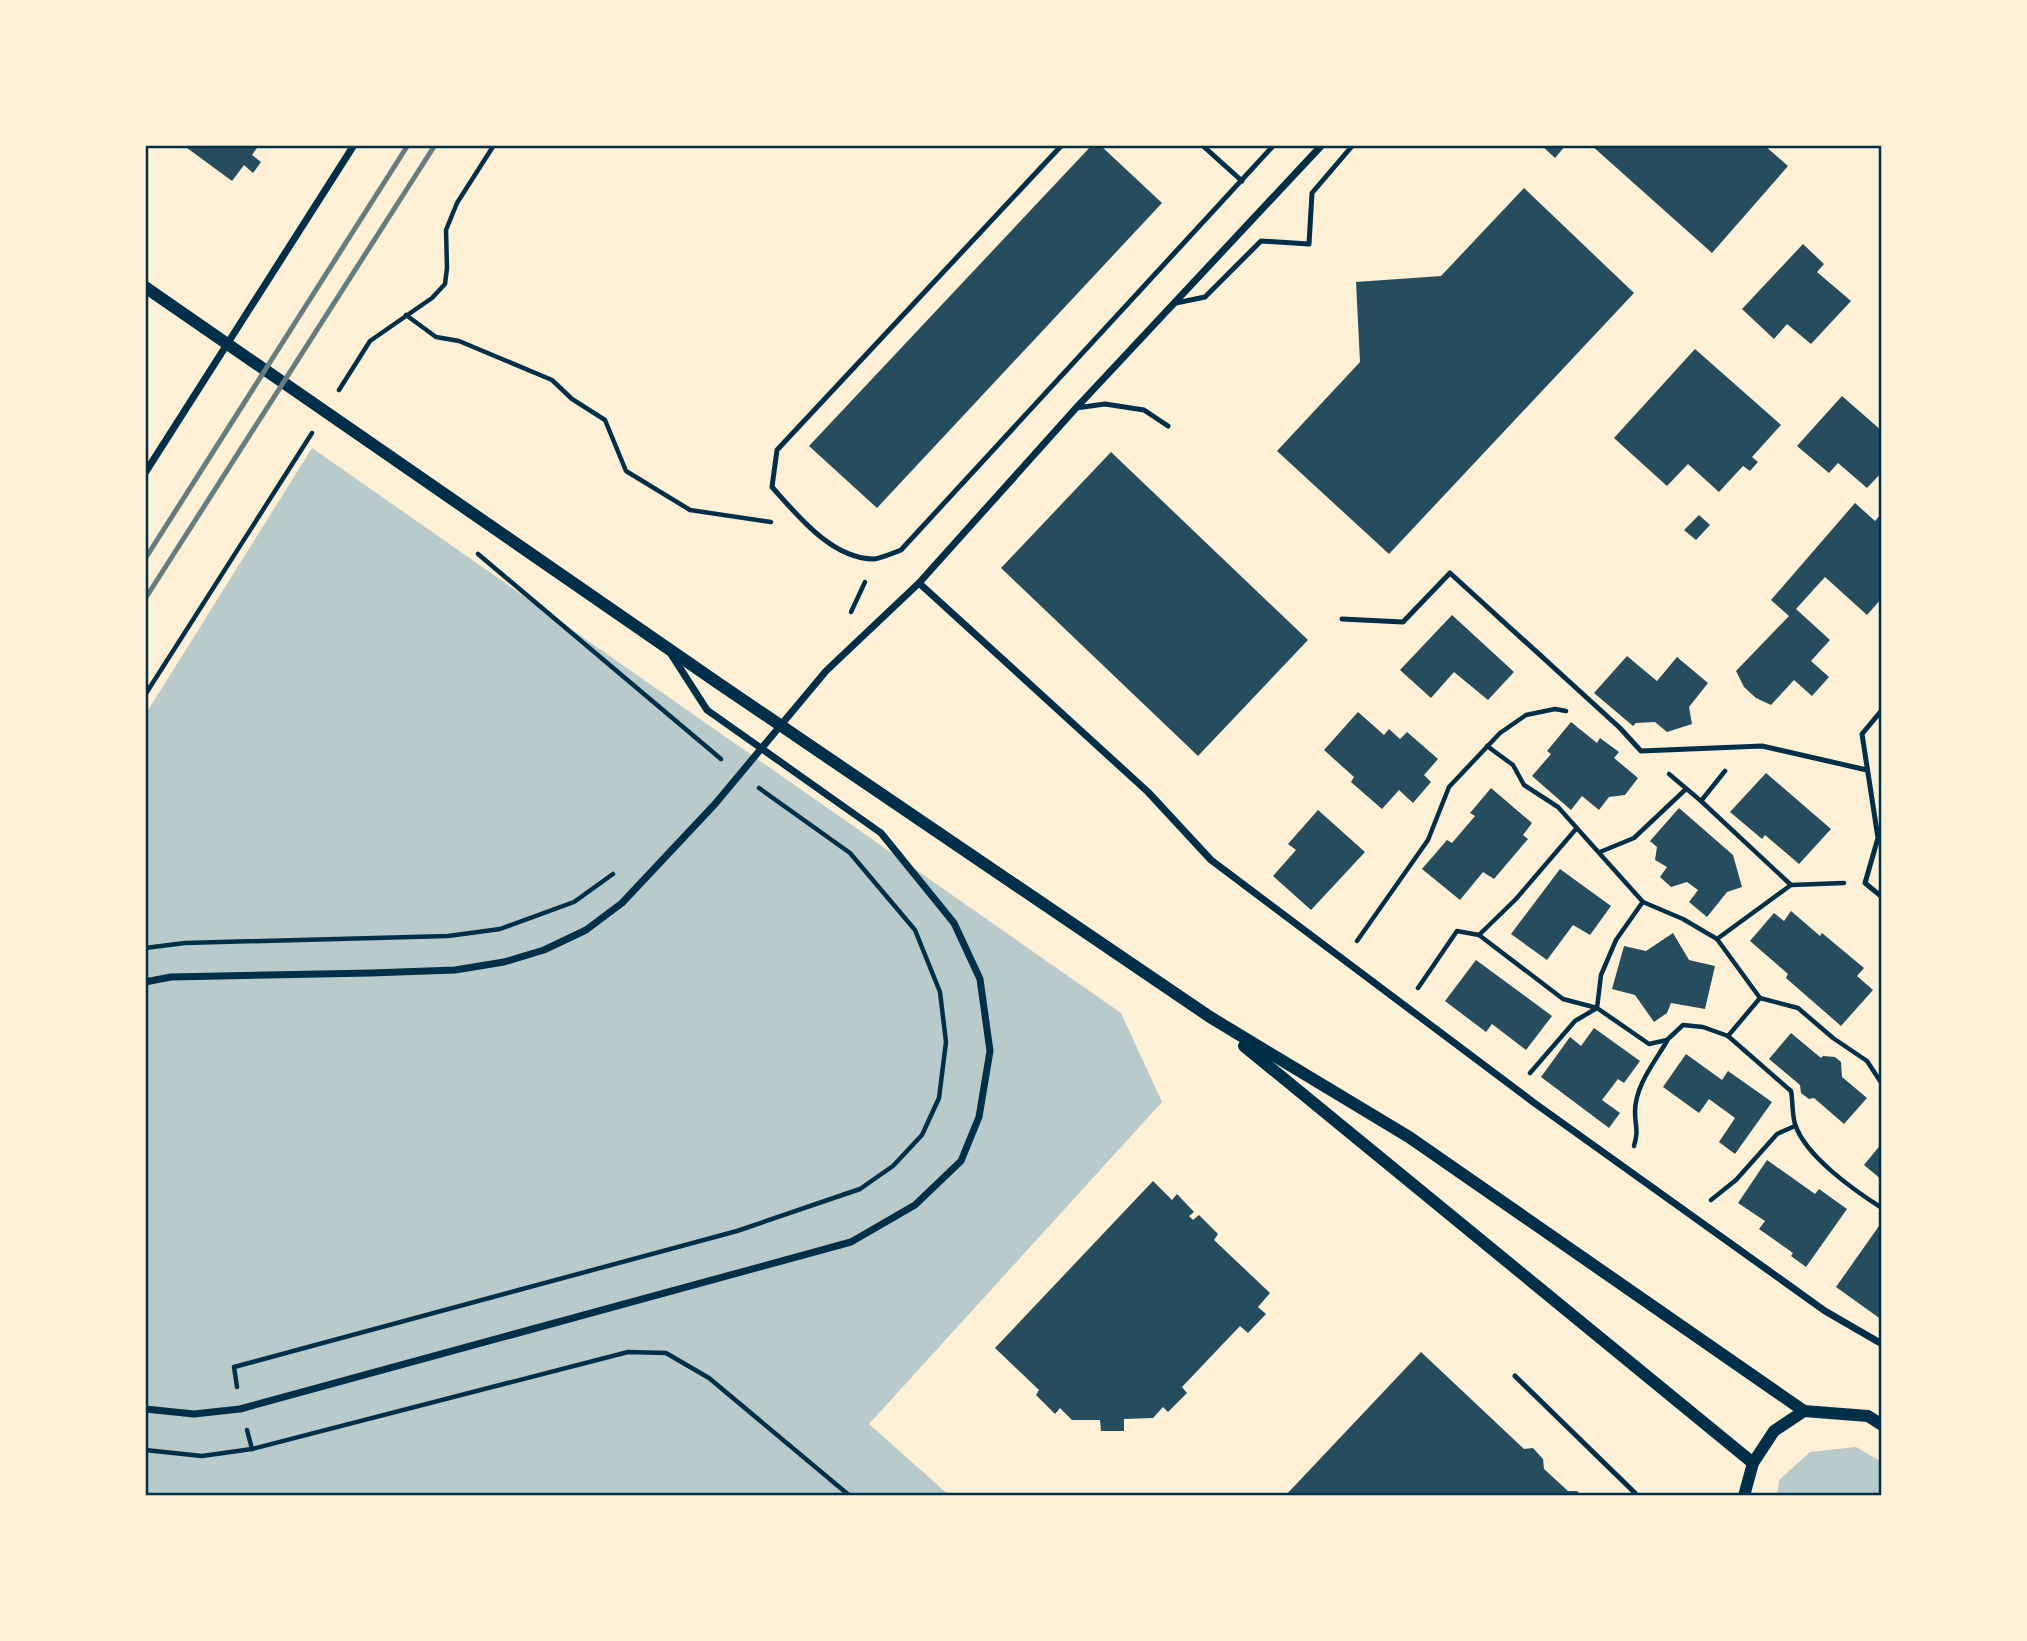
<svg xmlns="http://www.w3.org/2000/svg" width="2027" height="1641" font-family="Jost,sans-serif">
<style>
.green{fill:#b9caca}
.building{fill:#264d5e}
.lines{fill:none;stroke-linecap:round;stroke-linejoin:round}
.path{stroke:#003049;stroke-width:4.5}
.service{stroke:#003049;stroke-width:5}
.minor{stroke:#003049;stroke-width:7}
.tertiary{stroke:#003049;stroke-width:12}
.rail{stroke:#657d81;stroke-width:5}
.neatline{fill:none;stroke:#003049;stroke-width:2.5}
</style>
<rect width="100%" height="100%" fill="#fdf0d5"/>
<g class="green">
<polygon points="312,448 1121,1013 1162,1102 869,1424 950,1496 145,1496 145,715"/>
<polygon points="1856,1447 1882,1462 1882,1496 1777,1496 1779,1480 1810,1452"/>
</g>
<g class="building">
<polygon points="183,145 259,145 252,155 261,162 253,173 244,165 232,181"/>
<polygon points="1092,145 1100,145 1162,203 877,508 809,446"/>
<polygon points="1541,145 1566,145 1555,158"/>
<polygon points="1591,145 1764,145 1788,166 1712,253"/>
<polygon points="1524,188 1634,293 1389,554 1277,451 1360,362 1356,282 1441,276"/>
<polygon points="1803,244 1824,264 1817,272 1851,301 1811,344 1787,324 1774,339 1742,309"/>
<polygon points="1695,349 1781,425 1752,457 1758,462 1750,471 1743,466 1719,492 1688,464 1667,486 1614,438"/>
<polygon points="1842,396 1882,431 1882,472 1867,488 1838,463 1829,473 1797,446"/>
<polygon points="1111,452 1308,640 1198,756 1001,568"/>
<polygon points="1855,503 1875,521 1882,513 1882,598 1867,615 1825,577 1796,609 1830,640 1811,661 1829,677 1812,696 1794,680 1771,705 1756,698 1744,687 1736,671 1789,616 1771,600"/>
<polygon points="1699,515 1710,525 1696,540 1684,530"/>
<polygon points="1452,615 1514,672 1488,700 1454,672 1431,698 1400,670"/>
<polygon points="1627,656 1657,681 1677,657 1708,683 1689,707 1692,724 1667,732 1655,722 1636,723 1633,726 1594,693"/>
<polygon points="1358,712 1384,735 1389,729 1400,739 1407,732 1438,759 1424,775 1431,782 1413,803 1399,790 1382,809 1351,782 1354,777 1324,750"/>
<polygon points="1571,722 1597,743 1600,738 1619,752 1614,758 1638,778 1625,795 1609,797 1599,810 1582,796 1571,810 1532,776 1551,754 1547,751"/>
<polygon points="1766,773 1831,829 1799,864 1765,835 1762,839 1730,812"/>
<polygon points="1491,788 1532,823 1523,835 1528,839 1494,879 1483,872 1460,900 1422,869 1447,840 1452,843 1475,816 1470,813"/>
<polygon points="1679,808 1733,855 1742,887 1727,892 1707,917 1689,902 1698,890 1687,882 1671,887 1660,877 1667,867 1655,860 1657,847 1650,841"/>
<polygon points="1318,810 1365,852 1311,910 1273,876 1296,850 1288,844"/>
<polygon points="1560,869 1611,906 1590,935 1573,925 1547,960 1511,934"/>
<polygon points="1791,911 1820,936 1822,933 1864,968 1857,976 1873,990 1841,1026 1786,978 1788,974 1750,941 1774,913 1784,921"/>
<polygon points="1673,933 1689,960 1715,966 1705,1009 1671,1003 1667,1013 1654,1022 1635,995 1612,989 1624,946 1646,951"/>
<polygon points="1476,960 1552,1016 1526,1050 1492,1024 1486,1032 1445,1001"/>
<polygon points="1594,1028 1640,1061 1624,1083 1618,1079 1602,1100 1620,1113 1609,1128 1541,1077 1570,1037 1581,1046"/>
<polygon points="1791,1033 1821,1058 1823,1056 1835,1057 1841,1062 1842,1077 1867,1098 1844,1124 1814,1098 1809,1099 1801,1093 1800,1085 1769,1059"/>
<polygon points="1686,1054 1722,1080 1728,1071 1772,1102 1735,1154 1719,1142 1735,1118 1709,1099 1699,1113 1663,1087"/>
<polygon points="1882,1143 1882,1180 1864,1165"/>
<polygon points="1767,1160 1815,1194 1819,1189 1847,1209 1806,1267 1791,1256 1793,1253 1759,1229 1765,1221 1738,1203"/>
<polygon points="1153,1181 1172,1200 1177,1194 1194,1212 1189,1216 1193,1220 1199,1215 1218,1234 1214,1240 1270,1293 1258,1307 1266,1314 1248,1333 1240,1326 1182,1387 1187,1393 1168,1412 1163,1407 1153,1418 1124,1419 1124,1431 1101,1431 1100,1420 1072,1420 1060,1408 1055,1414 1036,1395 1039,1390 995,1348"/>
<polygon points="1879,1226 1882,1228 1882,1320 1836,1287"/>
<polygon points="1421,1352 1524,1449 1533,1448 1543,1459 1544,1469 1568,1491 1577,1491 1582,1496 1285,1496"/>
</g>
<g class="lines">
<g class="path">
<polyline points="406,315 436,337 459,341 552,380 572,399 605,420 626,471 690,510 771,522"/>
<polyline points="339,390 370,341 432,298 445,284 447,268 446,230 457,203 494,145"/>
<polyline points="478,554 721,759"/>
<polyline points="851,612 865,582"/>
<polyline points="145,695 312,433"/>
<polyline points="1487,746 1513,765 1524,785 1558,807 1643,902 1683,919 1717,939 1760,998 1798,1008 1833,1038 1867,1061 1882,1084"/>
<polyline points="1725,771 1701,801 1791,885 1844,883"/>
<polyline points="1669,774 1701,801"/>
<polyline points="1600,852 1634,838 1686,789"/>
<path d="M1479 935 1563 999 1597 1008 1649 1044 1667 1040 1683 1025 1703 1027 1728 1036 1791 1091C1793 1102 1792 1114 1795 1124 1805 1156 1855 1191 1882 1208"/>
<polyline points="1717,939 1791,885"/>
<polyline points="1357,941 1428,840 1449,787 1500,733 1526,715 1555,709 1566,711"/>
<polyline points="145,948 185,943 448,936 500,929 574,902 613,874"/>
<polyline points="1418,988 1457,931 1479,935 1516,899 1576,829"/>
<polyline points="1728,1036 1760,998"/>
<polyline points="1530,1073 1575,1021 1597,1008 1601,975 1616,940 1642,903"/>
<path d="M1634 1146C1639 1129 1635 1127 1635 1112 1635 1086 1654 1063 1667 1041"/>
<polyline points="1711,1200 1736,1180 1777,1134 1795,1126"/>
<polyline points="237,1387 234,1367 737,1231 860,1189 893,1166 922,1135 939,1098 946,1042 940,992 915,930 850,853 759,788"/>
<polyline points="247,1430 252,1449"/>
<polyline points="145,1450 202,1456 252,1449 628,1352 666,1353 709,1378 850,1496"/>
</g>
<g class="service">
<path d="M1062 145 777 450 772 487C798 516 832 559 874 559 882 558 893 553 901 550L1274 145"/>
<polyline points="1202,145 1242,181"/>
<polyline points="1176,303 1205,297 1261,241 1309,244 1312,193 1353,145"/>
<polyline points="1076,408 1105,404 1144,410 1168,426"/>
<polyline points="1342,619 1403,622 1450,573 1620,728 1641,751 1762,746 1867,770"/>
<polyline points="1882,710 1862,734 1878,838 1865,883 1882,897"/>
<polyline points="1515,1376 1635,1493 1635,1496"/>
</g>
<g class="minor">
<polyline points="145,473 354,145"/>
<polyline points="919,583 1148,792 1211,860 1533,1102 1825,1311 1882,1344"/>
<polyline points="145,982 171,977 371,973 455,970 504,962 544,950 586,930 622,903 715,804 826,671 919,583 1076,408 1322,145"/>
<polyline points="145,1409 194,1414 240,1409 851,1242 915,1205 961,1161 979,1117 990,1051 980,979 954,923 881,833 707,710 671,654"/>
</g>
<g class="tertiary">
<polyline points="145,287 718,683 1210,1017 1409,1137 1804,1411"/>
<polyline points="1244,1046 1753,1463"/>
<polyline points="1744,1496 1753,1463 1774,1431 1804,1411 1868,1416 1882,1425"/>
</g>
<g class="rail">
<polyline points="145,559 408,145"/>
<polyline points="145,599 435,145"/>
</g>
</g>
<rect width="2027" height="1641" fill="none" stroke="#fdf0d5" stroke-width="294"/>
<rect x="147" y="147" width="1733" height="1347" class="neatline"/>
</svg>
